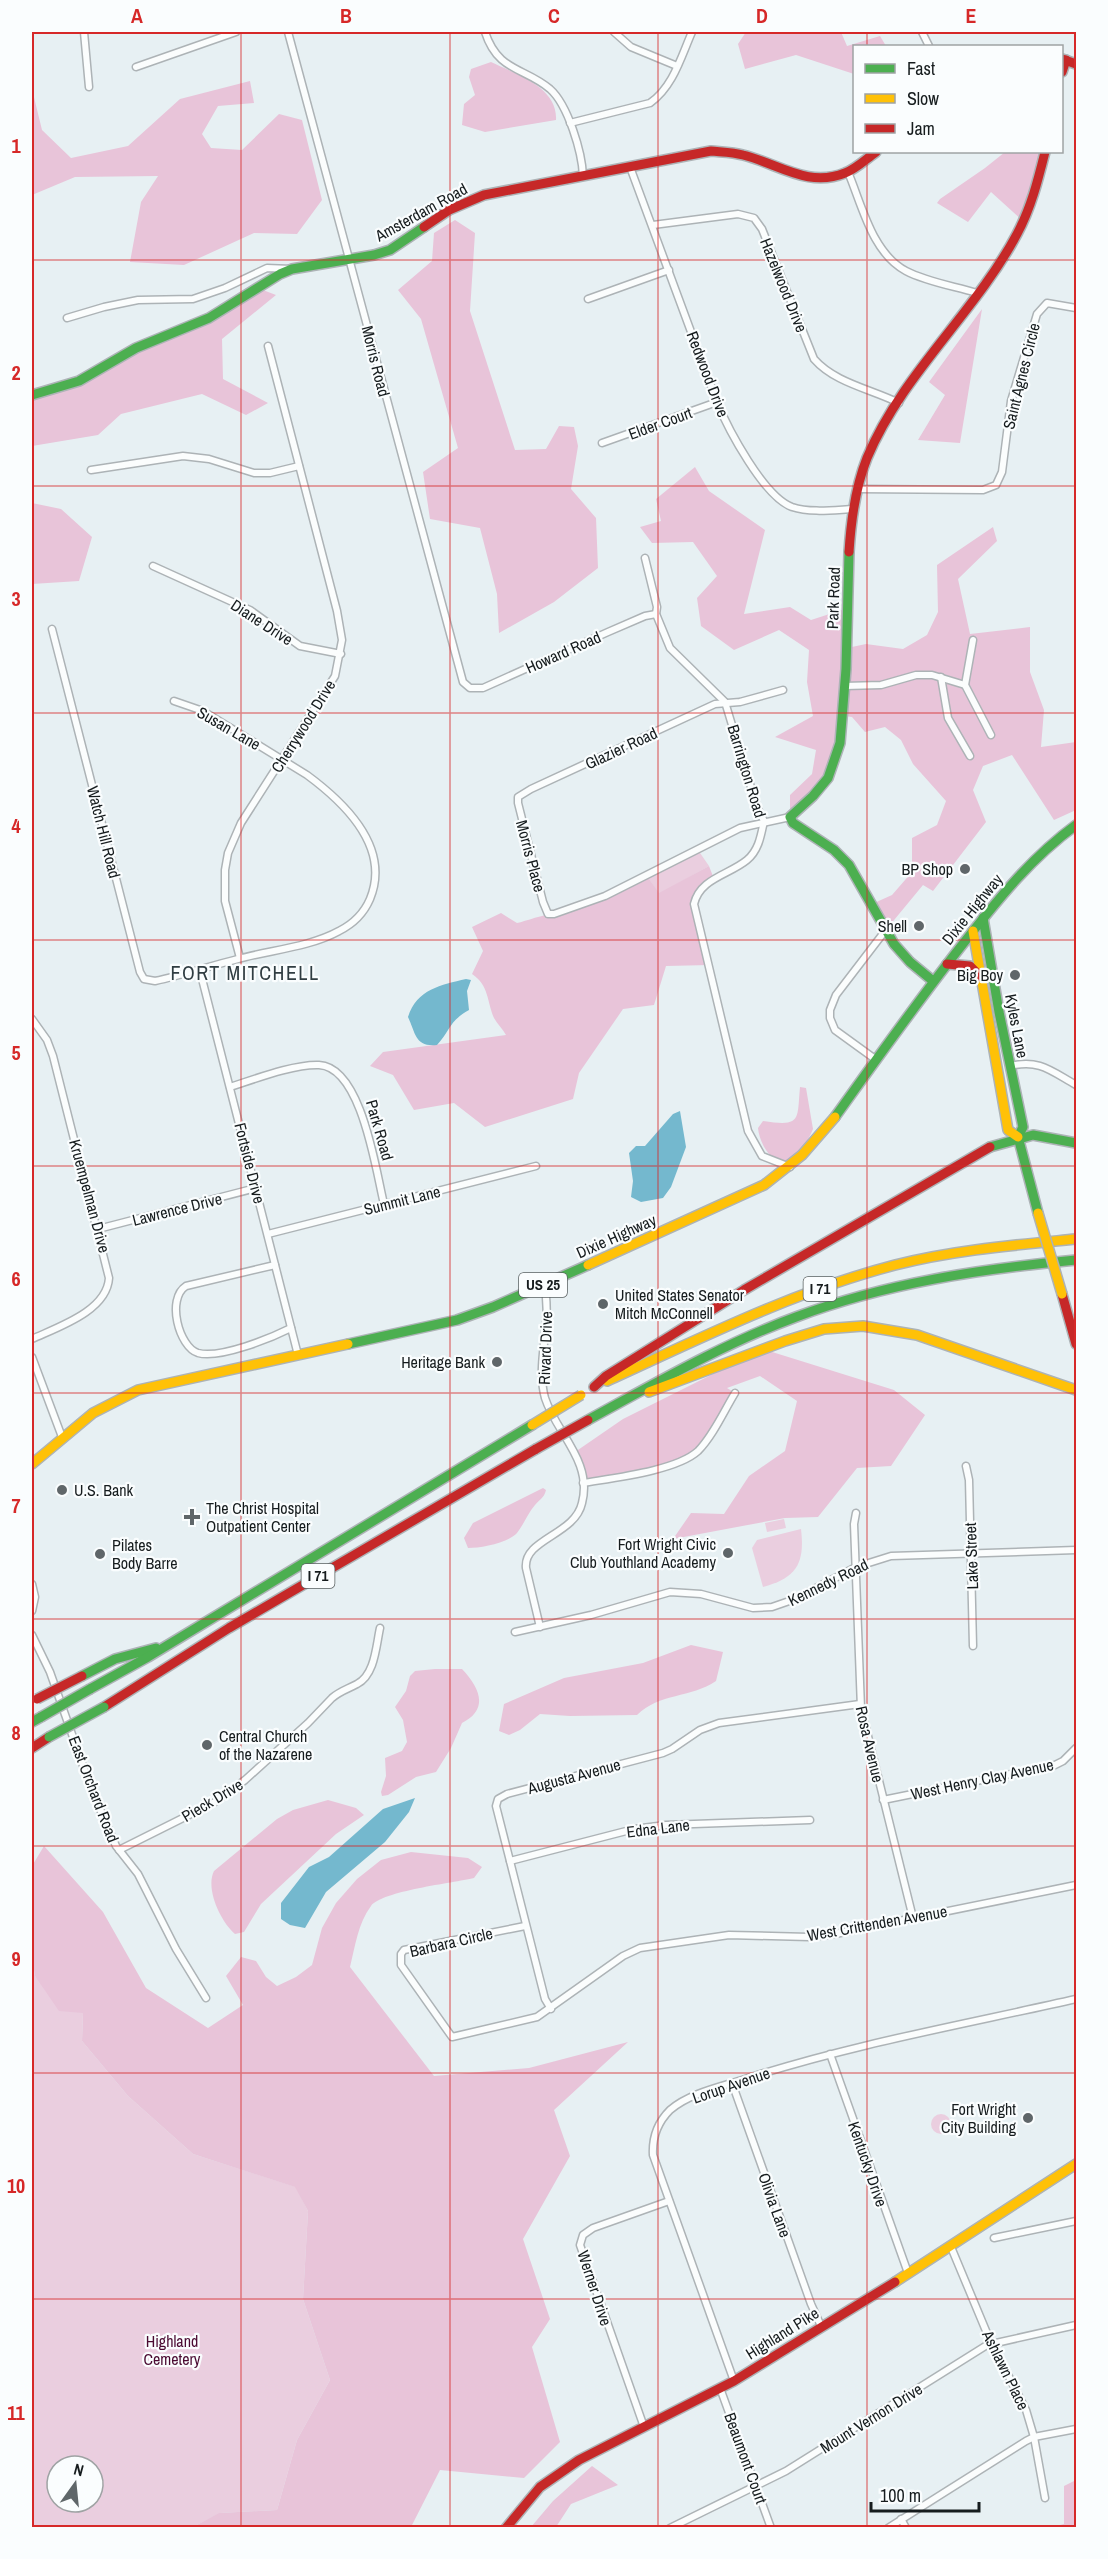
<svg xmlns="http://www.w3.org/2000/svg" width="1108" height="2559" font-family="'Archivo Narrow',sans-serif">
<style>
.green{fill:#eacedf;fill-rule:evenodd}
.forest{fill:#e8c4d9}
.water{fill:#74b8ce}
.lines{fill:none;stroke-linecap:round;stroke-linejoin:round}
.street-casing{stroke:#adb3b6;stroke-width:9}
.fast-casing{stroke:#adb3b6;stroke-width:12}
.slow-casing{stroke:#adb3b6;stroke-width:12}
.jam-casing{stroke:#adb3b6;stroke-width:12}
.street{stroke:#fbfdfd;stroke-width:6}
.fast{stroke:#4caf50;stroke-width:9}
.slow{stroke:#ffc107;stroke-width:9}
.jam{stroke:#c62828;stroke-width:9}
.fast-bridge-casing{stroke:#adb3b6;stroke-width:12;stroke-linecap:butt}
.slow-bridge-casing{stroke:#adb3b6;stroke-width:12;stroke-linecap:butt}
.jam-bridge-casing{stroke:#adb3b6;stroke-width:12;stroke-linecap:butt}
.fast-bridge{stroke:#4caf50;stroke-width:9}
.slow-bridge{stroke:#ffc107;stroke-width:9}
.jam-bridge{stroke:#c62828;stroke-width:9}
.grid{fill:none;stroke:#d62828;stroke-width:1.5;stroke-opacity:0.55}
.poi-dot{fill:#5f6669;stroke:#fafdfe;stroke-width:2}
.labels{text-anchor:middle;stroke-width:4.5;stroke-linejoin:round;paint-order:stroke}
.shield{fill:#fafdfe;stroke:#5a6061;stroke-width:1.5}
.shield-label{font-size:15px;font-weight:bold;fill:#161c1e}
.street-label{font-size:16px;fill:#161c1e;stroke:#fafdfe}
.poi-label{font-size:16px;fill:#161c1e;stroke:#fafdfe;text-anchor:end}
.park-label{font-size:16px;fill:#4a0a31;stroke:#fafdfe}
.quarter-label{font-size:20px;letter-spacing:1.5px;fill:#303d42;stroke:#fafdfe}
.neatline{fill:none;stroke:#d62828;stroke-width:2}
.grid-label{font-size:20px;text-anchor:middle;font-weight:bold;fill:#d62828}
</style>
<rect width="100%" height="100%" fill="#e7f0f3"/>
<g class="green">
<polygon points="698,850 709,866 659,894 647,876"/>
<polygon points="784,1519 786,1528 767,1532 765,1523"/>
<path d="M801 1529C805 1563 797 1578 763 1587L752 1548 757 1540Z"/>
<path d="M32 1958 35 1976 83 2013 82 2041 128 2096 193 2154 296 2187 308 2211 303 2299 330 2380 297 2440 277 2510 220 2513 193 2527H32ZM57 2466H93V2502H57Z"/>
<circle cx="941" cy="2124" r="10"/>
</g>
<g class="forest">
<polygon points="746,32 841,32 847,46 880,36 886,46 854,46 854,74 796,55 745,69 738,44"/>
<path d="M491 62C516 74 558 87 556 120L485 132 462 125 464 104 475 95 469 77 471 69Z"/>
<polygon points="250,81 254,103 218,106 202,134 211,148 242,150 279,114 302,120 322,200 297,234 254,233 184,265 130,262 141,202 158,176 75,177 32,195 32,89 42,130 71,158 128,146 180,99"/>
<polygon points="1005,152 1045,152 1024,222 991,192 968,222 937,203 940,199 985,168"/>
<polygon points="455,220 475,233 470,311 515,450 546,449 559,426 574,427 578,446 571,489 596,518 598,568 554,602 499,633 497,594 480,528 430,519 423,472 458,448 421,319 398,290 432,261 434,233"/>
<polygon points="255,287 276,295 222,339 223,379 268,403 246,415 202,394 121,414 98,435 32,446 32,386 41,393 188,328"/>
<polygon points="982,309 960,443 918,440 945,395 929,382"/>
<polygon points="695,467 709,491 765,530 744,614 790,607 811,620 848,608 847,648 866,644 903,649 927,635 938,612 937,565 993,527 997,541 958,579 970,634 1030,627 1030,672 1044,710 1041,747 1076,742 1076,810 1054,820 1012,755 983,766 973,790 986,822 933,891 923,885 885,931 872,904 892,895 912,872 912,838 937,825 946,801 913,764 901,740 885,727 865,732 852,717 844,716 837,761 790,817 790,795 812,774 816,750 775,737 813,716 807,682 809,650 779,630 734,650 701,626 697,598 717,576 693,542 652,543 640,527 661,521 656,499"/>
<polygon points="32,503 61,509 92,537 79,581 32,584"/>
<path d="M709 866 714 879 702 888 694 904 710 965 666 966 654 1005 623 1009 579 1073 573 1099 485 1127 454 1103 414 1110 393 1075 370 1066 383 1052 506 1035C503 1029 497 1024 494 1018 487 1002 489 985 472 974L483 951 472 927 501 913 517 923C526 921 547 913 554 914L647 876 659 893Z"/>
<path d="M800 1087 806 1088 813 1129C809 1139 800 1154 790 1159 772 1168 759 1142 758 1128L763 1121C802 1127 797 1120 800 1087Z"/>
<polygon points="769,1351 894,1390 925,1415 891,1466 857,1468 818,1517 785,1518 673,1539 691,1513 724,1514 749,1476 785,1451 797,1401 760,1376 727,1388 735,1393 699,1450 669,1464 583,1483 575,1452 623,1419 713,1374"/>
<path d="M543 1488 546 1490C544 1498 540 1499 535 1505 528 1513 524 1524 517 1533 508 1543 481 1548 468 1548L464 1538 473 1523Z"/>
<path d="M691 1645 723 1652 716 1681C691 1698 659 1693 637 1715L570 1716 540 1714 520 1730 509 1735 499 1731 504 1704 564 1678 643 1663Z"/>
<path d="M435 1669H462C479 1687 490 1709 462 1723L451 1748 436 1772 416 1777 388 1795 382 1796 381 1792 386 1776 385 1758 402 1751 407 1742 403 1720 395 1707 406 1691 410 1676 415 1671Z"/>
<path d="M328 1800 356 1808 364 1815 336 1834 261 1904 244 1932 235 1934C221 1922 205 1889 214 1871L277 1819 293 1810Z"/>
<path d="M44 1846 103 1912 146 1988 208 2028 243 2005 226 1976 241 1957 256 1961 266 1977 277 1986 296 1977 312 1965 322 1928 336 1903 357 1879 381 1860 411 1852 468 1858 482 1867 474 1878C453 1883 382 1891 371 1906 358 1923 355 1947 350 1967L434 2076 529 2068 628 2042 554 2110 570 2156 523 2239 550 2319 532 2347 560 2442 524 2478 440 2470 411 2527H193L219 2513 277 2510 297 2440 330 2380 303 2299 308 2211 295 2187 193 2154 128 2096 82 2041 83 2013 59 2011 35 1976 32 1958V1866Z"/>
<polygon points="592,2466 618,2485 571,2504 556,2527 531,2527 553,2501"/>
<polygon points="1076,2480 1076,2527 1052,2527 1064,2524 1064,2486"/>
</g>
<g class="water">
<path d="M466 979 471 980 467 991 469 1010C448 1022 451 1030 437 1045 415 1047 416 1034 408 1017 417 989 441 985 466 979Z"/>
<polygon points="680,1111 686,1147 671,1187 663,1198 641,1202 631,1197 633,1181 629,1153 636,1146 645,1146 673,1114"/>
<polygon points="415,1798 409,1812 385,1842 326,1892 305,1928 290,1925 281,1919 281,1903 309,1867 329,1857 383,1809"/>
</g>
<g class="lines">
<defs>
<g id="street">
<polyline points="84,32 89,87"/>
<polyline points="288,32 463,682 470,688 483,688 608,632 645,616 656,614"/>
<path d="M485 32C498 72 524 67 550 89 568 105 582 152 583 176"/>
<polyline points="614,32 631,47 677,66"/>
<polyline points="922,32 929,46"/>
<polyline points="136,67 236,32"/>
<path d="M570 123 650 103C673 87 681 57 692 32"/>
<path d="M630 167 717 402C728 429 764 497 792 507 811 513 833 510 853 509"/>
<path d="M848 172C862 205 872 253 906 271 927 282 954 286 977 293"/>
<path d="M653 225 738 214 754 218 762 229 814 359C835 383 871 389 899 403"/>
<polyline points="588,299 669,270"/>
<polyline points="67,318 104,307 138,300 193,299 225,288 267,268 291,269"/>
<polyline points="602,443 717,402"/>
<polyline points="91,470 183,456 209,459 254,473 270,473 299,466"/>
<polyline points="857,489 983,490 996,485 1002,472 1011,401 1037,314 1047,303 1076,308"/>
<path d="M645 558 657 607 656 614 670 648 725 702 757 807 764 821C761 835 759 850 747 860 729 875 700 878 694 904L748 1131 762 1156 790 1167"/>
<polyline points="153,566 250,610 300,646 341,654"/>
<path d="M52 629 140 972 144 979 155 981C183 975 210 966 238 959 271 950 310 947 339 931 353 924 364 913 370 899 391 848 345 803 307 775L203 711 174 701"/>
<polyline points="973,640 965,685 991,735"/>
<polyline points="941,677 948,718 970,756"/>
<polyline points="845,686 881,685 916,675 932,675 965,685"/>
<polyline points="783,690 740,702 715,704 531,789 518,797 518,803 543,902 548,914 554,914 605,896 740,828 790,817"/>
<polyline points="240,958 225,901 225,870 228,853 241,823 335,676 342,640 337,611 268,346"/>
<polyline points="200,971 298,1355"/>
<path d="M32 1019 47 1040 53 1056 109 1278C107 1311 58 1327 32 1339"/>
<polyline points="875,1059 835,1030 830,1018 830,1010 836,995 885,931"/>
<path d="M1010 1066C1040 1059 1051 1071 1076 1085"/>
<path d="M230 1087C255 1079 294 1064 319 1065 362 1067 376 1172 384 1204"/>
<polyline points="98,1229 256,1188"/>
<polyline points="268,1234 536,1166"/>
<path d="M275 1265 186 1286C166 1299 179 1347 198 1353 220 1359 271 1338 291 1328"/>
<polyline points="32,1357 62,1437"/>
<polyline points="966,1466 969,1480 973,1646"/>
<path d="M583 1483C612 1478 676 1471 698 1451 713 1436 724 1411 735 1393"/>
<polyline points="856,1513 854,1524 861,1708 913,1918"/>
<polyline points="32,1584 35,1597 32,1611"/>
<path d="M540 1627 526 1568C523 1539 575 1535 582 1503 593 1461 556 1433 545 1398 535 1362 553 1323 544 1284"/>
<polyline points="515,1632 591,1615 670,1592 701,1594 753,1608 772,1607 795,1599 856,1567 891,1556 1076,1550"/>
<polyline points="32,1635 50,1672 92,1791 116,1846 138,1874 176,1949 206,1998"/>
<polyline points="883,1800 1055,1765 1063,1761 1076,1748"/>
<path d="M119 1850 215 1802 245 1780 308 1723 332 1698C340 1691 348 1689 357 1684 375 1675 376 1646 380 1628"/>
<polyline points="510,1861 634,1829 666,1825 810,1820"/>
<polyline points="525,1926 404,1950 401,1954 401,1965 452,2037 537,2017 623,1956 640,1948 729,1935 809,1937 835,1934 1076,1885"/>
<polyline points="551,2009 545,1999 496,1806 498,1799 507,1794 663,1753 672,1749 700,1730 719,1723 860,1704"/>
<polyline points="830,2054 908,2273"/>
<polyline points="732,2083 811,2304 821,2326"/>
<polyline points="994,2238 1076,2221"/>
<polyline points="951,2247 989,2338 1026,2410 1034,2437 1045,2498"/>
<path d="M734 2381 653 2155C652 2137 657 2123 670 2110 690 2093 720 2087 745 2079 853 2044 966 2024 1076 1999"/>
<polyline points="720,2388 771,2528"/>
<polyline points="644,2427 580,2245 583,2235 593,2228 669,2201"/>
<polyline points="901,2519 906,2528"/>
<polyline points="670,2528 786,2471 987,2345 1076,2325"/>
<polyline points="888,2528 1026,2441 1034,2437 1076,2429"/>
</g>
<g id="fast">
<polyline points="32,395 79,381 136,348 209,318 280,274 292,269 374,255 390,250 424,227"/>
<polyline points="849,552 846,669 840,743 828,778 813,796 790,817 793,823 834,850 849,865 894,944 910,962 933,981"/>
<polyline points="983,918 999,1012 1023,1127 1018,1137 1038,1213"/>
<path d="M835 1117C878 1057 920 998 966 940 999 898 1032 857 1076 825"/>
<polyline points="990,1147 1033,1135 1076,1143"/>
<polyline points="348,1344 457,1320 493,1307 588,1265"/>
<path d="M588 1420C656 1383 723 1344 796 1317 886 1283 981 1269 1076 1260"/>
<polyline points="82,1676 115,1659 156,1648"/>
<polyline points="90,1689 148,1657 532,1425"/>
<polyline points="32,1722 41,1717"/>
</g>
<g id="slow">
<polyline points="973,931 1008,1130 1018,1137"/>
<polyline points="588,1265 764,1185 802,1155 835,1117"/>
<path d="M607 1381C701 1338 795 1291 895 1265 954 1250 1016 1245 1076 1239"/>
<polyline points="649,1392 785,1341 824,1329 863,1326 917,1335 1076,1390"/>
<polyline points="32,1464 93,1413 138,1390 348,1344"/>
<polyline points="895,2282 1076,2164"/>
</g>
<g id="jam">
<polyline points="1062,59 1076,64"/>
<polyline points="1062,72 1066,60"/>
<path d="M424 227 449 210 484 195 711 151C721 152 733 152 743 155 779 164 808 188 845 173 856 169 866 159 876 152"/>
<path d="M849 552C851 520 855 488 867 458 902 374 975 313 1017 234 1031 208 1038 180 1045 152"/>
<polyline points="947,964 970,966 981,977"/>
<polyline points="1062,1294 1076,1344"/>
<polyline points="594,1387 606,1376 744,1290 990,1147"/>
<polyline points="104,1707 229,1628 536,1449"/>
<polyline points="32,1748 49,1737"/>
<polyline points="506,2528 540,2487 579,2460 734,2381 895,2282"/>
</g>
</defs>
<use href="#street" class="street-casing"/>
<use href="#fast" class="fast-casing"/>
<use href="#slow" class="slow-casing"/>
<use href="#jam" class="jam-casing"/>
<use href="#street" class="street"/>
<use href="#fast" class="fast"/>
<use href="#slow" class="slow"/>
<use href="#jam" class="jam"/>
<defs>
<g id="fast-bridge">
<polyline points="41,1717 90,1689"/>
<polyline points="49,1737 104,1707"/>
</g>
<g id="slow-bridge">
<polyline points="1038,1213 1062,1294"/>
<polyline points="532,1425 581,1395"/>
</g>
<g id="jam-bridge">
<polyline points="536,1449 588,1420"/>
<polyline points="37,1699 82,1676"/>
</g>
</defs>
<use href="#fast-bridge" class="fast-bridge-casing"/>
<use href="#slow-bridge" class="slow-bridge-casing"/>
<use href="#jam-bridge" class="jam-bridge-casing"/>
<use href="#fast-bridge" class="fast-bridge"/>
<use href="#slow-bridge" class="slow-bridge"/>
<use href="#jam-bridge" class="jam-bridge"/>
</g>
<path class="grid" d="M241 32V2528M450 32V2528M658 32V2528M867 32V46M867 152V2528M32 260H1076M32 486H1076M32 713H1076M32 940H1076M32 1166H1076M32 1393H1076M32 1619H1076M32 1846H1076M32 2073H1076M32 2299H1076"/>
<g class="poi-dot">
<circle cx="965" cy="869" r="6"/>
<circle cx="919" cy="926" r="6"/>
<circle cx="1015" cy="975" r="6"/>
<circle cx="603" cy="1304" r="6"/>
<circle cx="497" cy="1362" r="6"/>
<circle cx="62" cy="1490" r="6"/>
<path d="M189 1508h6v6h6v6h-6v6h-6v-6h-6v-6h6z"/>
<circle cx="728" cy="1553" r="6"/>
<circle cx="100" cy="1554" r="6"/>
<circle cx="207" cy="1745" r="6"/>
<circle cx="1028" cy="2118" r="6"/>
</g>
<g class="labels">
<g class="shield">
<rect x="519" y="1273" width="48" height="24" rx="4.5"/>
<rect x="803.5" y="1277" width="33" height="24" rx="4.5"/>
<rect x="301.5" y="1564" width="33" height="24" rx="4.5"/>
</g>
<g class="shield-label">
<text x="543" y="1290">US 25</text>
<text x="820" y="1294">I 71</text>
<text x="318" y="1581">I 71</text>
</g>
<g class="street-label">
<text transform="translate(421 212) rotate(-29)" y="6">Amsterdam Road</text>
<text transform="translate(784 285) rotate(68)" y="6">Hazelwood Drive</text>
<text transform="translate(376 361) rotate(76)" y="6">Morris Road</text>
<text transform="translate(708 374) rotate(69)" y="6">Redwood Drive</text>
<text transform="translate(1021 376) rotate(-76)" y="6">Saint Agnes Circle</text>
<text transform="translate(660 423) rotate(-20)" y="6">Elder Court</text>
<text transform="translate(833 598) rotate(-88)" y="6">Park Road</text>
<text transform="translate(262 622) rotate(33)" y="6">Diane Drive</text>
<text transform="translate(563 652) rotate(-24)" y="6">Howard Road</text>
<text transform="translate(303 726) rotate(-58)" y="6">Cherrywood Drive</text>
<text transform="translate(229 728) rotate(30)" y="6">Susan Lane</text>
<text transform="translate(621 748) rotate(-25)" y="6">Glazier Road</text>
<text transform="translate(747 771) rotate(73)" y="6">Barrington Road</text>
<text transform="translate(104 832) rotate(76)" y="6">Watch Hill Road</text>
<text transform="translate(531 856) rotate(75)" y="6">Morris Place</text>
<text transform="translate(972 909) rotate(-51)" y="6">Dixie Highway</text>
<text transform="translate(1017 1026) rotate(79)" y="6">Kyles Lane</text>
<text transform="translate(380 1130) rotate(74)" y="6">Park Road</text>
<text transform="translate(250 1163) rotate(76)" y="6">Fortside Drive</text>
<text transform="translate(90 1196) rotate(75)" y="6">Kruempelman Drive</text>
<text transform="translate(402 1200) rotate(-14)" y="6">Summit Lane</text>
<text transform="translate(177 1209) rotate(-14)" y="6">Lawrence Drive</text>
<text transform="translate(616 1236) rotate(-24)" y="6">Dixie Highway</text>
<text transform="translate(545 1348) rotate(-88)" y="6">Rivard Drive</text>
<text transform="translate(971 1556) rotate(-92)" y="6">Lake Street</text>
<text transform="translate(828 1582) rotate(-26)" y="6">Kennedy Road</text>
<text transform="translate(870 1744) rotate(77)" y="6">Rosa Avenue</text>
<text transform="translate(574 1776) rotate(-15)" y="6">Augusta Avenue</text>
<text transform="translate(982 1779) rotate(-12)" y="6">West Henry Clay Avenue</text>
<text transform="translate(94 1789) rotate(69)" y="6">East Orchard Road</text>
<text transform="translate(212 1800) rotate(-31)" y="6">Pieck Drive</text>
<text transform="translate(658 1828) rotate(-7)" y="6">Edna Lane</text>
<text transform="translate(877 1923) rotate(-10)" y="6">West Crittenden Avenue</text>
<text transform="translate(451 1942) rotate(-13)" y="6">Barbara Circle</text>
<text transform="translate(731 2085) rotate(-19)" y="6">Lorup Avenue</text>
<text transform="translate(868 2164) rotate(71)" y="6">Kentucky Drive</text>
<text transform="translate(775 2205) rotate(70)" y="6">Olivia Lane</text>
<text transform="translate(595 2288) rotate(72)" y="6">Werner Drive</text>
<text transform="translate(782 2333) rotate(-32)" y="6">Highland Pike</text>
<text transform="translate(1006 2370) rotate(64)" y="6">Ashlawn Place</text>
<text transform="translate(871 2418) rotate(-32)" y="6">Mount Vernon Drive</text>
<text transform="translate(746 2458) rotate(70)" y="6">Beaumont Court</text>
</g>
<g class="poi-label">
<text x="953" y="875">BP Shop</text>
<text x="907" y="932">Shell</text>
<text x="1003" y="981">Big Boy</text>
<text x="615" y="1301" text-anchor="start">United States Senator<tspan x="615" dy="18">Mitch McConnell</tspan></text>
<text x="485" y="1368">Heritage Bank</text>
<text x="74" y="1496" text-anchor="start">U.S. Bank</text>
<text x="206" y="1514" text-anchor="start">The Christ Hospital<tspan x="206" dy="18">Outpatient Center</tspan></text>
<text x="716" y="1550">Fort Wright Civic<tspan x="716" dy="18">Club Youthland Academy</tspan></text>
<text x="112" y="1551" text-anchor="start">Pilates<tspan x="112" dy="18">Body Barre</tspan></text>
<text x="219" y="1742" text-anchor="start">Central Church<tspan x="219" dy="18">of the Nazarene</tspan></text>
<text x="1016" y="2115">Fort Wright<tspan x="1016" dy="18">City Building</tspan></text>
</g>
<g class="park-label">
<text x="172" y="2347">Highland<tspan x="172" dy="18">Cemetery</tspan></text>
</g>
<g class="quarter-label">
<text x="245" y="980">FORT MITCHELL</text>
</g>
</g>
<rect width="1108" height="2559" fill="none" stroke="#fafdfe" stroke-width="66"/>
<rect x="853" y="45" width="210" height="108" fill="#fafdfe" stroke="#9fa3a4" stroke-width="1.5"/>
<rect x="865" y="64" width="30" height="9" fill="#4caf50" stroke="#9fa3a4" stroke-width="1.5"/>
<text x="907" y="75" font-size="18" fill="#161c1e">Fast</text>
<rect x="865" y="94" width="30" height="9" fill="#ffc107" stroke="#9fa3a4" stroke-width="1.5"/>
<text x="907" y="105" font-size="18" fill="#161c1e">Slow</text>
<rect x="865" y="124" width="30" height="9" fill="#c62828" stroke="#9fa3a4" stroke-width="1.5"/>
<text x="907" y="135" font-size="18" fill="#161c1e">Jam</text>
<g transform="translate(75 2484) rotate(15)"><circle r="28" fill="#fafdfe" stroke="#9fa3a4" stroke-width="1.5"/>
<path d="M0-4.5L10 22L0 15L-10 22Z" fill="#5f6669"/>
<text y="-9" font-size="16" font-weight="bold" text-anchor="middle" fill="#161c1e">N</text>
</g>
<path d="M871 2502v9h108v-9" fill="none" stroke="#161c1e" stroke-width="3"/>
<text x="880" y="2502" font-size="18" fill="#161c1e" stroke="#fafdfe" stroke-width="4.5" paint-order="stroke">100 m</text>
<rect x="33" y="33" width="1042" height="2493" class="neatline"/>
<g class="grid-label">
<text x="137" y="23">A</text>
<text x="346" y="23">B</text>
<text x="554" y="23">C</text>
<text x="762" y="23">D</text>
<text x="971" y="23">E</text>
<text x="16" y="153">1</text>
<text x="16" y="380">2</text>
<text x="16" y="606">3</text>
<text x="16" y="833">4</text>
<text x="16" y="1060">5</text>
<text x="16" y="1286">6</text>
<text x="16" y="1513">7</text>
<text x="16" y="1740">8</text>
<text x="16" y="1966">9</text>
<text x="16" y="2193">10</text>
<text x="16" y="2420">11</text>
</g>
</svg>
